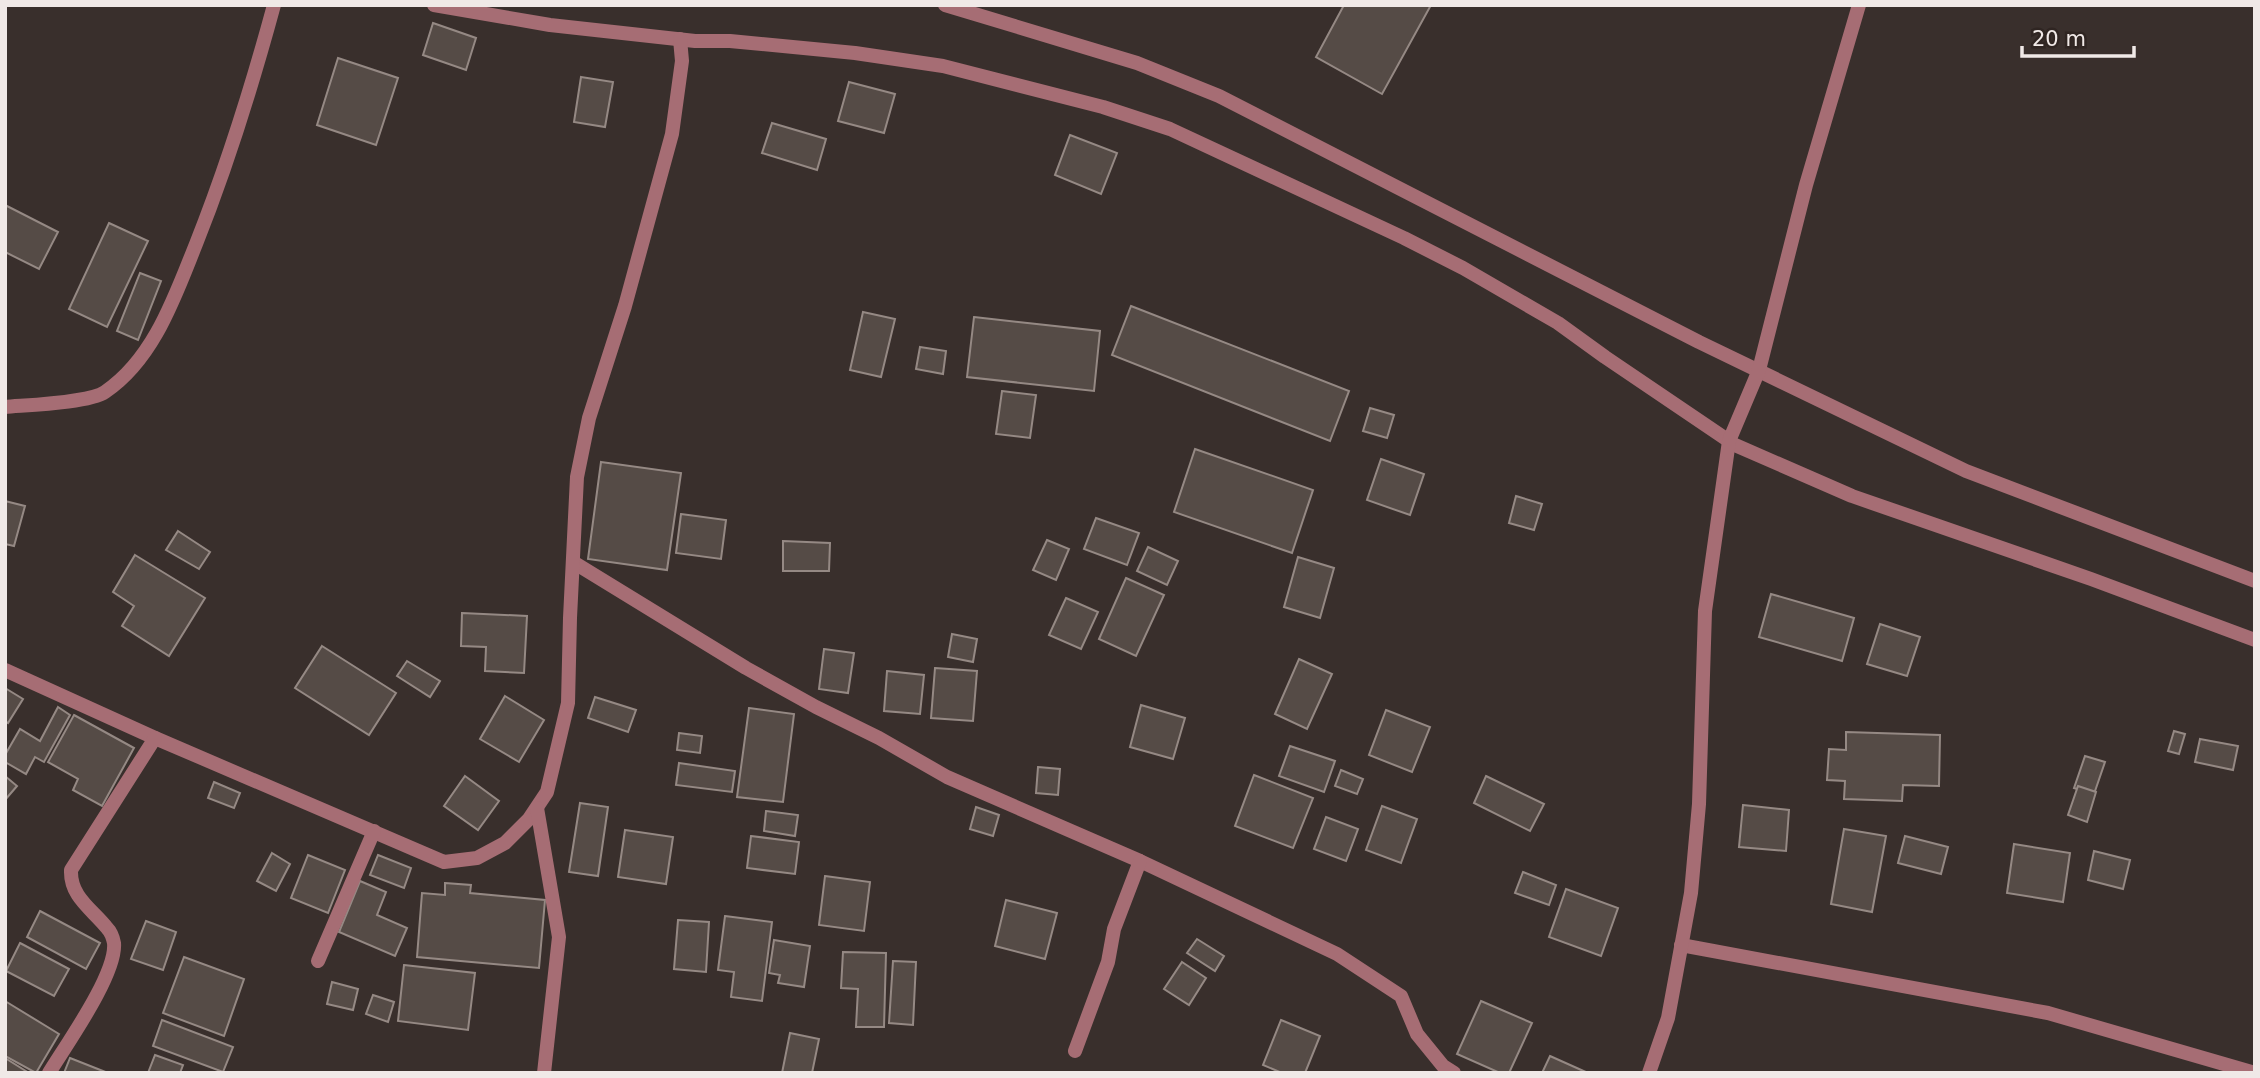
<svg xmlns="http://www.w3.org/2000/svg" width="2260" height="1078" font-family="'DejaVu Sans',sans-serif">
<style>
.building{fill:#554b46;stroke:#958984;stroke-width:2}
.lines{fill:none;stroke-linecap:round;stroke-linejoin:round}
.minor{stroke:#a66d74;stroke-width:14}
</style>
<rect width="100%" height="100%" fill="#392f2c"/>
<g class="building">
<polygon points="1344,5 1431,5 1382,94 1316,57"/>
<polygon points="433,23 476,38 466,70 423,55"/>
<polygon points="338,58 398,78 376,145 317,125"/>
<polygon points="581,77 613,82 605,127 574,122"/>
<polygon points="849,82 895,94 884,133 838,121"/>
<polygon points="772,123 826,139 817,170 762,153"/>
<polygon points="1070,135 1117,153 1101,194 1055,175"/>
<polygon points="5,205 58,232 39,269 5,252"/>
<polygon points="109,223 148,241 107,327 69,309"/>
<polygon points="140,273 161,281 138,340 117,331"/>
<polygon points="1131,306 1349,391 1330,441 1112,355"/>
<polygon points="863,312 895,319 881,377 850,370"/>
<polygon points="974,317 1100,331 1094,391 967,377"/>
<polygon points="920,347 946,351 943,374 916,369"/>
<polygon points="1002,391 1036,395 1030,438 996,434"/>
<polygon points="1370,408 1394,415 1387,438 1363,431"/>
<polygon points="1195,449 1313,490 1292,553 1174,512"/>
<polygon points="1381,459 1424,474 1410,515 1367,500"/>
<polygon points="601,462 681,473 667,570 588,559"/>
<polygon points="1516,496 1542,504 1534,530 1509,523"/>
<polygon points="5,501 25,506 14,546 5,544"/>
<polygon points="681,514 726,520 721,559 676,553"/>
<polygon points="1096,518 1139,533 1127,565 1084,549"/>
<polygon points="178,531 210,552 199,569 166,550"/>
<polygon points="1047,540 1069,549 1056,580 1033,570"/>
<polygon points="783,541 830,543 829,571 783,571"/>
<polygon points="1148,547 1178,561 1167,585 1137,571"/>
<polygon points="135,555 205,598 169,656 122,626 134,606 113,592"/>
<polygon points="1298,557 1334,568 1320,618 1284,607"/>
<polygon points="1126,578 1164,595 1136,656 1099,639"/>
<polygon points="1771,594 1854,618 1842,661 1759,637"/>
<polygon points="1066,598 1098,612 1081,649 1049,635"/>
<polygon points="462,613 527,616 524,673 485,671 486,647 461,646"/>
<polygon points="1880,624 1920,637 1907,676 1867,664"/>
<polygon points="952,634 977,639 973,662 948,657"/>
<polygon points="322,646 396,693 369,735 295,688"/>
<polygon points="824,649 854,653 848,693 819,689"/>
<polygon points="1299,659 1332,674 1307,729 1275,714"/>
<polygon points="407,661 440,681 430,697 397,676"/>
<polygon points="935,668 977,671 973,721 931,718"/>
<polygon points="887,671 924,675 920,714 884,711"/>
<polygon points="5,688 23,699 8,723 5,721"/>
<polygon points="505,696 544,720 519,762 480,739"/>
<polygon points="595,697 636,710 628,732 588,718"/>
<polygon points="1141,705 1185,718 1173,759 1130,747"/>
<polygon points="58,707 70,715 44,762 35,757 26,774 5,762 5,755 20,729 40,741"/>
<polygon points="749,708 794,714 783,802 737,797"/>
<polygon points="1386,710 1430,727 1412,772 1369,755"/>
<polygon points="74,715 134,748 102,806 73,790 78,779 48,762"/>
<polygon points="2174,731 2185,734 2179,754 2168,751"/>
<polygon points="1846,732 1940,735 1939,786 1903,785 1902,801 1844,799 1845,781 1827,780 1829,749 1846,750"/>
<polygon points="679,733 702,736 700,753 677,750"/>
<polygon points="2200,739 2238,746 2233,770 2195,762"/>
<polygon points="1290,746 1335,761 1324,792 1279,776"/>
<polygon points="2085,756 2105,762 2094,794 2074,788"/>
<polygon points="679,763 735,771 732,792 676,785"/>
<polygon points="1038,767 1060,769 1058,795 1036,793"/>
<polygon points="1341,770 1363,779 1357,794 1335,786"/>
<polygon points="1254,775 1313,798 1293,848 1235,826"/>
<polygon points="5,776 17,786 5,800"/>
<polygon points="465,776 499,801 478,830 444,806"/>
<polygon points="1486,776 1544,804 1530,831 1474,803"/>
<polygon points="214,782 240,793 234,808 208,798"/>
<polygon points="2078,786 2096,792 2087,822 2068,815"/>
<polygon points="580,803 608,807 598,876 569,872"/>
<polygon points="1743,805 1789,810 1786,851 1739,847"/>
<polygon points="1382,806 1417,819 1401,863 1366,850"/>
<polygon points="976,807 999,815 993,836 970,829"/>
<polygon points="766,811 798,815 795,836 764,831"/>
<polygon points="1326,817 1358,829 1346,861 1314,849"/>
<polygon points="1844,829 1886,836 1872,912 1831,904"/>
<polygon points="625,830 673,837 666,884 618,877"/>
<polygon points="751,836 799,842 795,874 747,868"/>
<polygon points="1905,836 1948,847 1941,874 1898,863"/>
<polygon points="2014,844 2070,853 2063,902 2007,893"/>
<polygon points="2094,851 2130,860 2123,889 2088,880"/>
<polygon points="272,853 290,864 276,891 257,881"/>
<polygon points="308,855 345,870 328,913 291,898"/>
<polygon points="378,855 411,868 404,888 370,875"/>
<polygon points="1523,872 1556,885 1549,905 1515,893"/>
<polygon points="825,876 870,882 864,931 819,925"/>
<polygon points="360,881 386,892 377,915 407,928 395,956 339,932"/>
<polygon points="445,883 471,885 470,893 545,900 539,968 417,957 422,893 445,895"/>
<polygon points="1566,889 1618,908 1601,956 1549,937"/>
<polygon points="1006,900 1057,913 1045,959 995,946"/>
<polygon points="40,911 100,943 86,969 27,937"/>
<polygon points="725,916 772,922 762,1001 731,997 734,972 718,970"/>
<polygon points="678,920 709,922 706,972 674,969"/>
<polygon points="146,921 176,932 163,970 131,959"/>
<polygon points="1197,939 1224,956 1215,971 1187,953"/>
<polygon points="774,940 810,946 804,987 778,983 780,975 769,973"/>
<polygon points="20,943 69,969 54,996 6,971"/>
<polygon points="843,952 886,953 884,1027 856,1027 858,989 841,988"/>
<polygon points="184,957 244,979 224,1036 163,1013"/>
<polygon points="893,961 916,962 913,1025 889,1023"/>
<polygon points="1182,962 1206,978 1189,1005 1164,989"/>
<polygon points="404,965 475,973 468,1030 398,1021"/>
<polygon points="332,982 358,989 353,1010 327,1004"/>
<polygon points="373,995 394,1002 388,1022 366,1014"/>
<polygon points="5,1001 59,1034 36,1073 5,1056"/>
<polygon points="1481,1001 1532,1023 1509,1073 1500,1073 1457,1054"/>
<polygon points="162,1020 233,1047 223,1072 153,1046"/>
<polygon points="1281,1020 1320,1036 1305,1073 1282,1073 1263,1065"/>
<polygon points="790,1033 819,1039 812,1073 782,1073"/>
<polygon points="155,1055 183,1065 180,1073 148,1073"/>
<polygon points="1550,1056 1588,1073 1542,1073"/>
<polygon points="5,1058 29,1073 5,1073"/>
<polygon points="70,1058 108,1073 64,1073"/>
</g>
<g class="lines">
<g class="minor">
<polyline points="434,5 550,25 695,41 730,41 855,53 943,66 1103,107 1170,129 1404,238 1463,268 1558,323 1605,357 1735,445 1852,496 2091,579 2255,640"/>
<polyline points="945,5 1137,63 1219,96 1699,342 1966,471 2255,581"/>
<path d="M5 407C27 405 89 403 105 392 154 359 175 296 196 244 227 166 252 86 274 5"/>
<polyline points="573,562 746,668 816,707 879,738 947,777 1140,861 1337,954 1401,996 1417,1034 1443,1066 1454,1073"/>
<polyline points="5,670 155,738 444,862 477,858 505,843 529,819 547,792 568,703 570,618 577,477 589,418 625,306 672,134 682,61 680,39"/>
<polyline points="537,808 559,937 544,1073"/>
<polyline points="1681,945 2048,1013 2255,1073"/>
<polyline points="318,961 374,831"/>
<polyline points="1075,1051 1108,962 1114,929 1140,861"/>
<path d="M49 1073C66 1045 117 974 114 943 113 938 110 931 107 928 92 909 70 897 71 870L155 738"/>
<polyline points="1649,1073 1668,1018 1691,893 1699,804 1705,611 1729,441 1759,370 1806,185 1859,5"/>
</g>
</g>
<rect width="2260" height="1078" fill="none" stroke="#f0e9e7" stroke-width="14"/>
<path d="M2022 46v10h112v-10" fill="none" stroke="#f0e9e7" stroke-width="3.5"/>
<text x="2032" y="46" font-size="21" fill="#f0e9e7" stroke="#2f2522" stroke-width="5" paint-order="stroke">20 m</text>
</svg>
